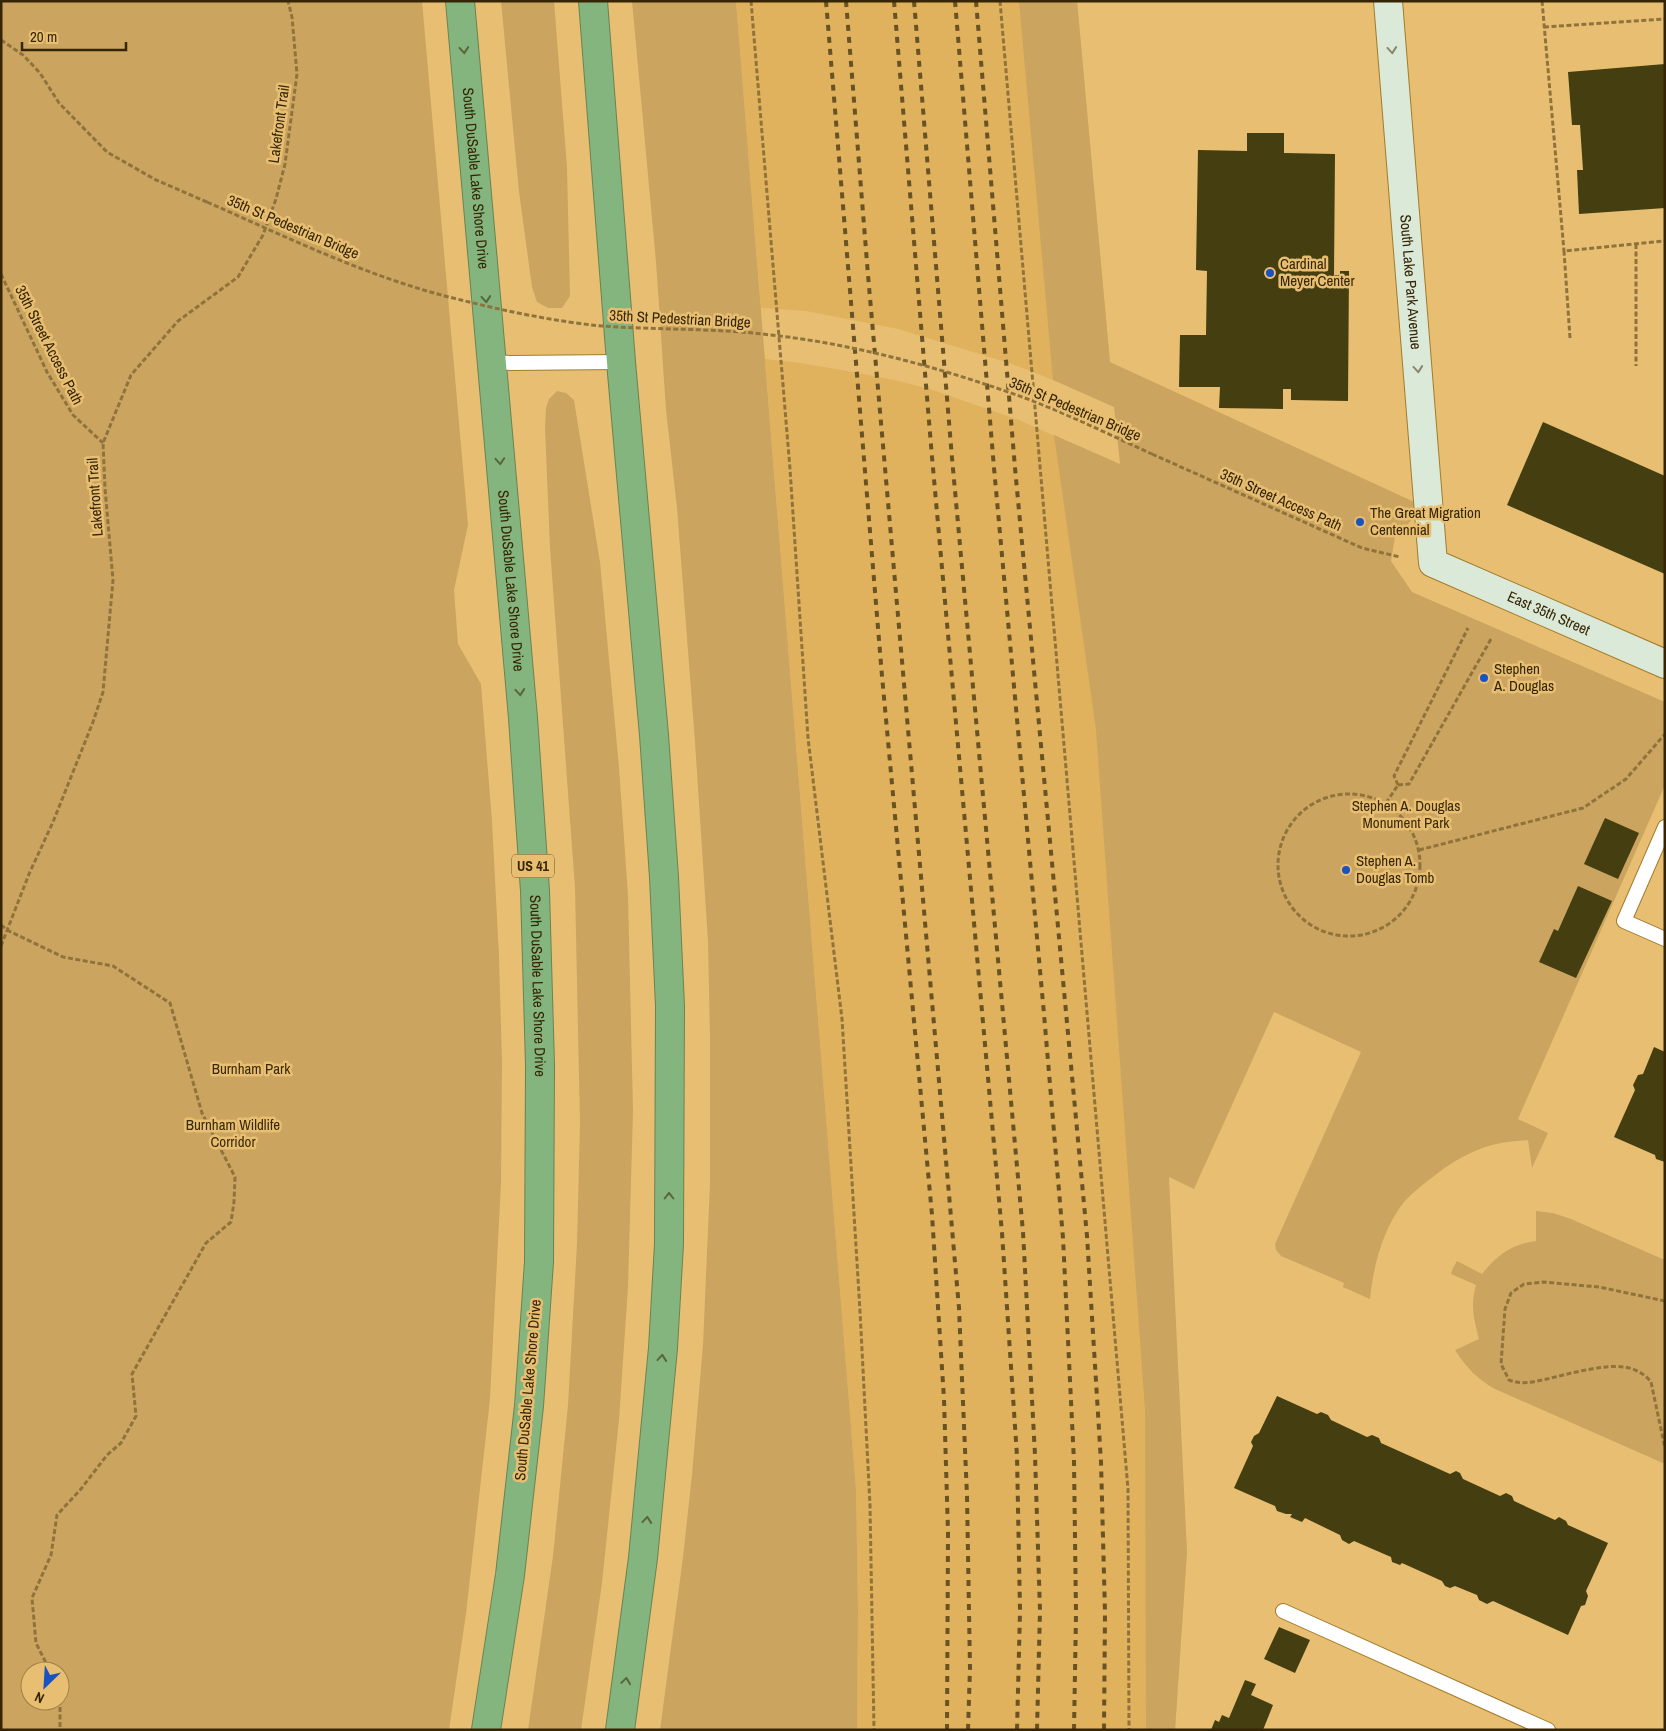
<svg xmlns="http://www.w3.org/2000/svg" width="1666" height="1731" font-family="'Archivo Narrow',sans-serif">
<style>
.built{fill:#e0b25d}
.green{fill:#cba55f;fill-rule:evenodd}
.building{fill:#443e11}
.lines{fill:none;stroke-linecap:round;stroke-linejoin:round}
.lane-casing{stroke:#a27b2b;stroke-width:16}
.secondary-casing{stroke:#a27b2b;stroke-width:30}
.highway-casing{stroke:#698353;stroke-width:30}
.path{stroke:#90733c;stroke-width:3;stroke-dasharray:5 2.5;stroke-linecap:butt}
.lane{stroke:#fff;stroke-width:14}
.secondary{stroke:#dae9d8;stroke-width:28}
.highway{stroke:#85b57e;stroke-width:28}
.rail{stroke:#695224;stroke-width:4;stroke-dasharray:6 6;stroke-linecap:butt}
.path-bridge{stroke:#90733c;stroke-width:3;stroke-dasharray:5 2.5;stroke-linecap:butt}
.oneway{stroke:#59663b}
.oneway2{stroke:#88876e}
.poi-dot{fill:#1953bf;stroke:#e8bf72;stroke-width:2}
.labels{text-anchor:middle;stroke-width:5;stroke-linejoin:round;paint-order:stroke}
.shield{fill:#e8bf72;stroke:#6b5325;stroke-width:1}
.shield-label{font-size:14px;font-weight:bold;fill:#352504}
.street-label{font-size:15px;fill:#352504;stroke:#e8bf72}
.poi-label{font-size:15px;fill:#352504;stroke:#e8bf72;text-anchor:start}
.park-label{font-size:15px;fill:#3a2906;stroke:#e8bf72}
</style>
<rect width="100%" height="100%" fill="#e8bf72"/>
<g class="built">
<polygon points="736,1 1077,1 1114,407 1076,389 1012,364 898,329 806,311 761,308"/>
<polygon points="765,359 801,363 853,372 899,381 936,391 1019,420 1120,465 1187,1552 1175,1730 857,1730 858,1610 856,1489"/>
</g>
<g class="green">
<path d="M1 1H422L468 525 454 590 458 644 481 684 492 821 499 956 502 1062 501 1183 490 1399 466 1614 449 1730H1ZM30 1671H60V1701H30Z"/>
<polygon points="501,1 554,1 567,167 570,296 562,308 548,308 537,302 532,287 519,192"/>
<polygon points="632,1 736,1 856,1489 858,1610 857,1730 660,1730 683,1557 692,1475 703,1344 710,1184 710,1039 708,941 695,742 677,508 666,410 656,262"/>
<path d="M1019 1H1077L1110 362 1423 506 1412 520 1395 537 1391 561 1412 592 1665 702V785L1518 1119 1548 1133 1532 1168 1528 1140C1519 1141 1510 1141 1501 1143 1480 1147 1460 1157 1442 1170 1429 1180 1415 1190 1404 1202 1383 1228 1373 1267 1370 1299L1343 1287 1344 1283 1281 1256 1276 1250 1275 1244 1361 1052 1274 1012 1194 1189 1169 1177 1187 1552 1175 1730H1146L1145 1410 1096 730 1054 435 1120 464 1114 407 1053 380Z"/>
<polygon points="557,391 566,393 574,400 600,562 619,767 628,895 633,1111 628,1287 619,1420 602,1583 581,1730 528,1730 553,1556 568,1405 577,1243 580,1123 575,888 550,548 545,428 546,408 549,399"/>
<path d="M1536 1211 1553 1213 1571 1219 1665 1260V1464L1495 1389C1476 1378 1467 1368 1455 1350L1479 1339C1474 1319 1470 1306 1476 1285L1451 1274 1453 1268 1457 1261 1482 1274C1497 1255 1512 1244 1536 1241Z"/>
</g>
<g class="building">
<polygon points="1665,64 1665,208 1579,214 1577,170 1583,170 1580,125 1572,125 1568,72"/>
<polygon points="1247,133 1284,133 1284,153 1335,154 1334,275 1340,275 1340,271 1349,271 1348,401 1291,400 1291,389 1283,389 1283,409 1219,408 1220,387 1179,387 1180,335 1206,335 1207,271 1196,270 1198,150 1247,151"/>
<polygon points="1543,422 1665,476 1665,574 1507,505"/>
<polygon points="1605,818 1639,833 1618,879 1584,864"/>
<polygon points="1578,886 1612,901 1576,978 1539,962 1554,929 1558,931"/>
<polygon points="1654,1047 1665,1052 1665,1162 1656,1159 1655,1155 1614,1137 1635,1090 1633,1085 1638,1075 1643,1074"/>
<polygon points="1277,1396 1317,1414 1321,1412 1328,1415 1331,1420 1367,1437 1372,1435 1379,1438 1381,1443 1450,1474 1456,1471 1460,1473 1463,1479 1500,1496 1506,1493 1512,1496 1514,1501 1555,1520 1559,1517 1566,1521 1568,1525 1608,1543 1586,1591 1588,1596 1585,1605 1581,1606 1568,1635 1493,1601 1487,1604 1479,1600 1477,1595 1455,1586 1450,1588 1445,1586 1442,1581 1402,1563 1400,1565 1392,1562 1391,1557 1354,1541 1349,1544 1342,1540 1340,1535 1305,1518 1302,1522 1290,1517 1292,1514 1286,1514 1277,1511 1275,1506 1234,1488 1253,1446 1251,1442 1254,1436 1259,1433"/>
<polygon points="1279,1627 1310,1640 1295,1673 1264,1659"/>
<polygon points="1245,1680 1256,1684 1251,1695 1273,1705 1263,1730 1211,1730 1215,1720 1219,1722 1222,1715 1229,1718"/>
</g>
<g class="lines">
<defs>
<g id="lane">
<polyline points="492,363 621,362"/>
<polyline points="1665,827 1624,921 1665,939"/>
<polyline points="1283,1611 1548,1730"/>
</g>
<g id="secondary">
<path id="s1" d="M1388 1 1433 563 1665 664"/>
</g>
<g id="highway">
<path id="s2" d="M460 1 523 718 535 891 540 1065 539 1262 529 1406 510 1575 486 1730"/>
<polyline points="593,1 621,362 654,735 664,877 670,1006 669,1244 663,1348 643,1558 620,1730"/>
</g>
</defs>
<use href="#lane" class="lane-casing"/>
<use href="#secondary" class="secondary-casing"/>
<use href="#highway" class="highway-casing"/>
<g class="path">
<polyline points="751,1 790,469 808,738 842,1019 860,1311 870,1505 874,1730"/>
<polyline points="1000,1 1128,1489 1129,1730"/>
<polyline points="1542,1 1564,251"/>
<polyline points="1544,27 1665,19"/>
<polyline points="1,40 23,55 40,73 59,103 107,152 156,180 207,202"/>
<polyline points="1636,244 1636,366"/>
<polyline points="1,274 47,372 73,415 103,443"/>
<polyline points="1570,338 1564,251 1665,241"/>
<polyline points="1152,454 1362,548 1400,557"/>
<polyline points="1398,785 1409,784 1491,639"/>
<polyline points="1398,785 1394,776 1468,628"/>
<circle cx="1349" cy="865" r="71"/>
<polyline points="1386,803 1398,785"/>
<polyline points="1419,850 1583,808 1626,779 1665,734"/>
<polyline points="1,925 7,930 63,957 113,966 170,1003 202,1113 235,1177 234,1202 231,1222 206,1243 132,1374 136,1416 121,1443 107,1455 81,1489 57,1515 51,1555 32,1598 36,1643 50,1671"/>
<polyline points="1,946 29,874 53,822 93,722 103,692 113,580 105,488 103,443 131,375 178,321 238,277 263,235 276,199 285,164 297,74 292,17 288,1"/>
<path d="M1665 1301 1599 1287 1543 1282 1524 1284 1511 1293 1505 1309 1501 1364 1509 1380C1522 1385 1533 1382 1547 1379 1568 1374 1603 1364 1624 1367 1634 1368 1645 1374 1651 1382L1665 1448"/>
<polyline points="60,1692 60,1730"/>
</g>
<use href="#lane" class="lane"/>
<use href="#secondary" class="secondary"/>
<use href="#highway" class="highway"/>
<g class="rail">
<polyline points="826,1 882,676 932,1215 944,1399 948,1532 947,1730"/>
<polyline points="846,1 868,275 959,1308 967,1496 970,1668 968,1730"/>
<polyline points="894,1 932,457 1002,1233 1017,1456 1020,1611 1017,1730"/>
<polyline points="914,1 952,458 1023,1232 1035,1455 1040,1611 1037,1730"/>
<polyline points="955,1 994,468 1044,1014 1063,1238 1074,1462 1076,1614 1074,1730"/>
<polyline points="976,1 1015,468 1087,1236 1101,1462 1105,1613 1104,1730"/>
</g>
<path class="path-bridge" d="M207 202C291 239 372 279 461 300 505 311 558 322 602 326 658 330 715 328 771 335 855 344 945 369 1025 398 1068 414 1110 435 1152 454"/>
</g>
<defs><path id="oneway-chevron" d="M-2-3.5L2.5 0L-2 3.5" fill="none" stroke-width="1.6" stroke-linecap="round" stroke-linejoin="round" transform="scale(1.25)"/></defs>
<g class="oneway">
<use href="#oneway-chevron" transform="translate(464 50) rotate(85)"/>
<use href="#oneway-chevron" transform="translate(486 299) rotate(85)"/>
<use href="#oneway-chevron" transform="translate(500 461) rotate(86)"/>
<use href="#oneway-chevron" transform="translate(520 692) rotate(85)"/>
<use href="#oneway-chevron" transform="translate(669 1196) rotate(-90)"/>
<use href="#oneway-chevron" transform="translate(662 1358) rotate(-85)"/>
<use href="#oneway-chevron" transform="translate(647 1520) rotate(-85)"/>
<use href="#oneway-chevron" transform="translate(626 1681) rotate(-82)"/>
</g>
<g class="oneway2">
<use href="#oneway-chevron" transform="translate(1392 50) rotate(85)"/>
<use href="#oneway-chevron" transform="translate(1418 369) rotate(85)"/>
</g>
<g class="poi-dot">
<circle cx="1270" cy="273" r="5"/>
<circle cx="1360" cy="522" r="5"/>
<circle cx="1484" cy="678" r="5"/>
<circle cx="1346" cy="870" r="5"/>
</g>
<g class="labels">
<rect class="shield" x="512" y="854.5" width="42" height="23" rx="4"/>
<g class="shield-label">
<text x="533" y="871">US 41</text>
</g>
<g class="street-label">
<text transform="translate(279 124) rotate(-82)" y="5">Lakefront Trail</text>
<text dy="5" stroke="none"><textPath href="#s2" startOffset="178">South DuSable Lake Shore Drive</textPath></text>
<text transform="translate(293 227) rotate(23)" y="5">35th St Pedestrian Bridge</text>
<text dy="5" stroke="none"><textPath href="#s1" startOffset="282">South Lake Park Avenue</textPath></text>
<text transform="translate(680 319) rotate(3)" y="5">35th St Pedestrian Bridge</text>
<text transform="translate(49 345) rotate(63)" y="5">35th Street Access Path</text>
<text transform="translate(1075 409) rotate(23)" y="5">35th St Pedestrian Bridge</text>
<text transform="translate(95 497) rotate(-94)" y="5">Lakefront Trail</text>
<text transform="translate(1281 500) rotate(24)" y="5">35th Street Access Path</text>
<text dy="5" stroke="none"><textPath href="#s2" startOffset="582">South DuSable Lake Shore Drive</textPath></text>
<text dy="5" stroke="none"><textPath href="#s1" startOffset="690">East 35th Street</textPath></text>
<text dy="5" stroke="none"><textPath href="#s2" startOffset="988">South DuSable Lake Shore Drive</textPath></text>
<text transform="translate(528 1390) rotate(-85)" y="5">South DuSable Lake Shore Drive</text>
</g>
<g class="poi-label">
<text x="1280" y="269">Cardinal<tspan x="1280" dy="17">Meyer Center</tspan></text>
<text x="1370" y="518">The Great Migration<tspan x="1370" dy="17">Centennial</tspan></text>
<text x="1494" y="674">Stephen<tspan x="1494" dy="17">A. Douglas</tspan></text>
<text x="1356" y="866">Stephen A.<tspan x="1356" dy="17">Douglas Tomb</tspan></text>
</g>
<g class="park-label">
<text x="1406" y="811">Stephen A. Douglas<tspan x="1406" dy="17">Monument Park</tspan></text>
<text x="251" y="1074">Burnham Park</text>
<text x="233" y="1130">Burnham Wildlife<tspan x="233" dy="17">Corridor</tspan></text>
</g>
</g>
<rect width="1666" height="1731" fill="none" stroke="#352504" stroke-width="5"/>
<g transform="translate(45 1686) rotate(205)"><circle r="24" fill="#e8bf72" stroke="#a08146"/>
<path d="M0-4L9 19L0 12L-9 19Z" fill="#1953bf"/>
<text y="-8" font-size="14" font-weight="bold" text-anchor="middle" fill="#352504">N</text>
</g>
<path d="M22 42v8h104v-8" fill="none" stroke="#352504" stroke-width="2.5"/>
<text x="30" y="42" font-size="15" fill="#352504" stroke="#e8bf72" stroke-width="4" paint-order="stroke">20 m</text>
</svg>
